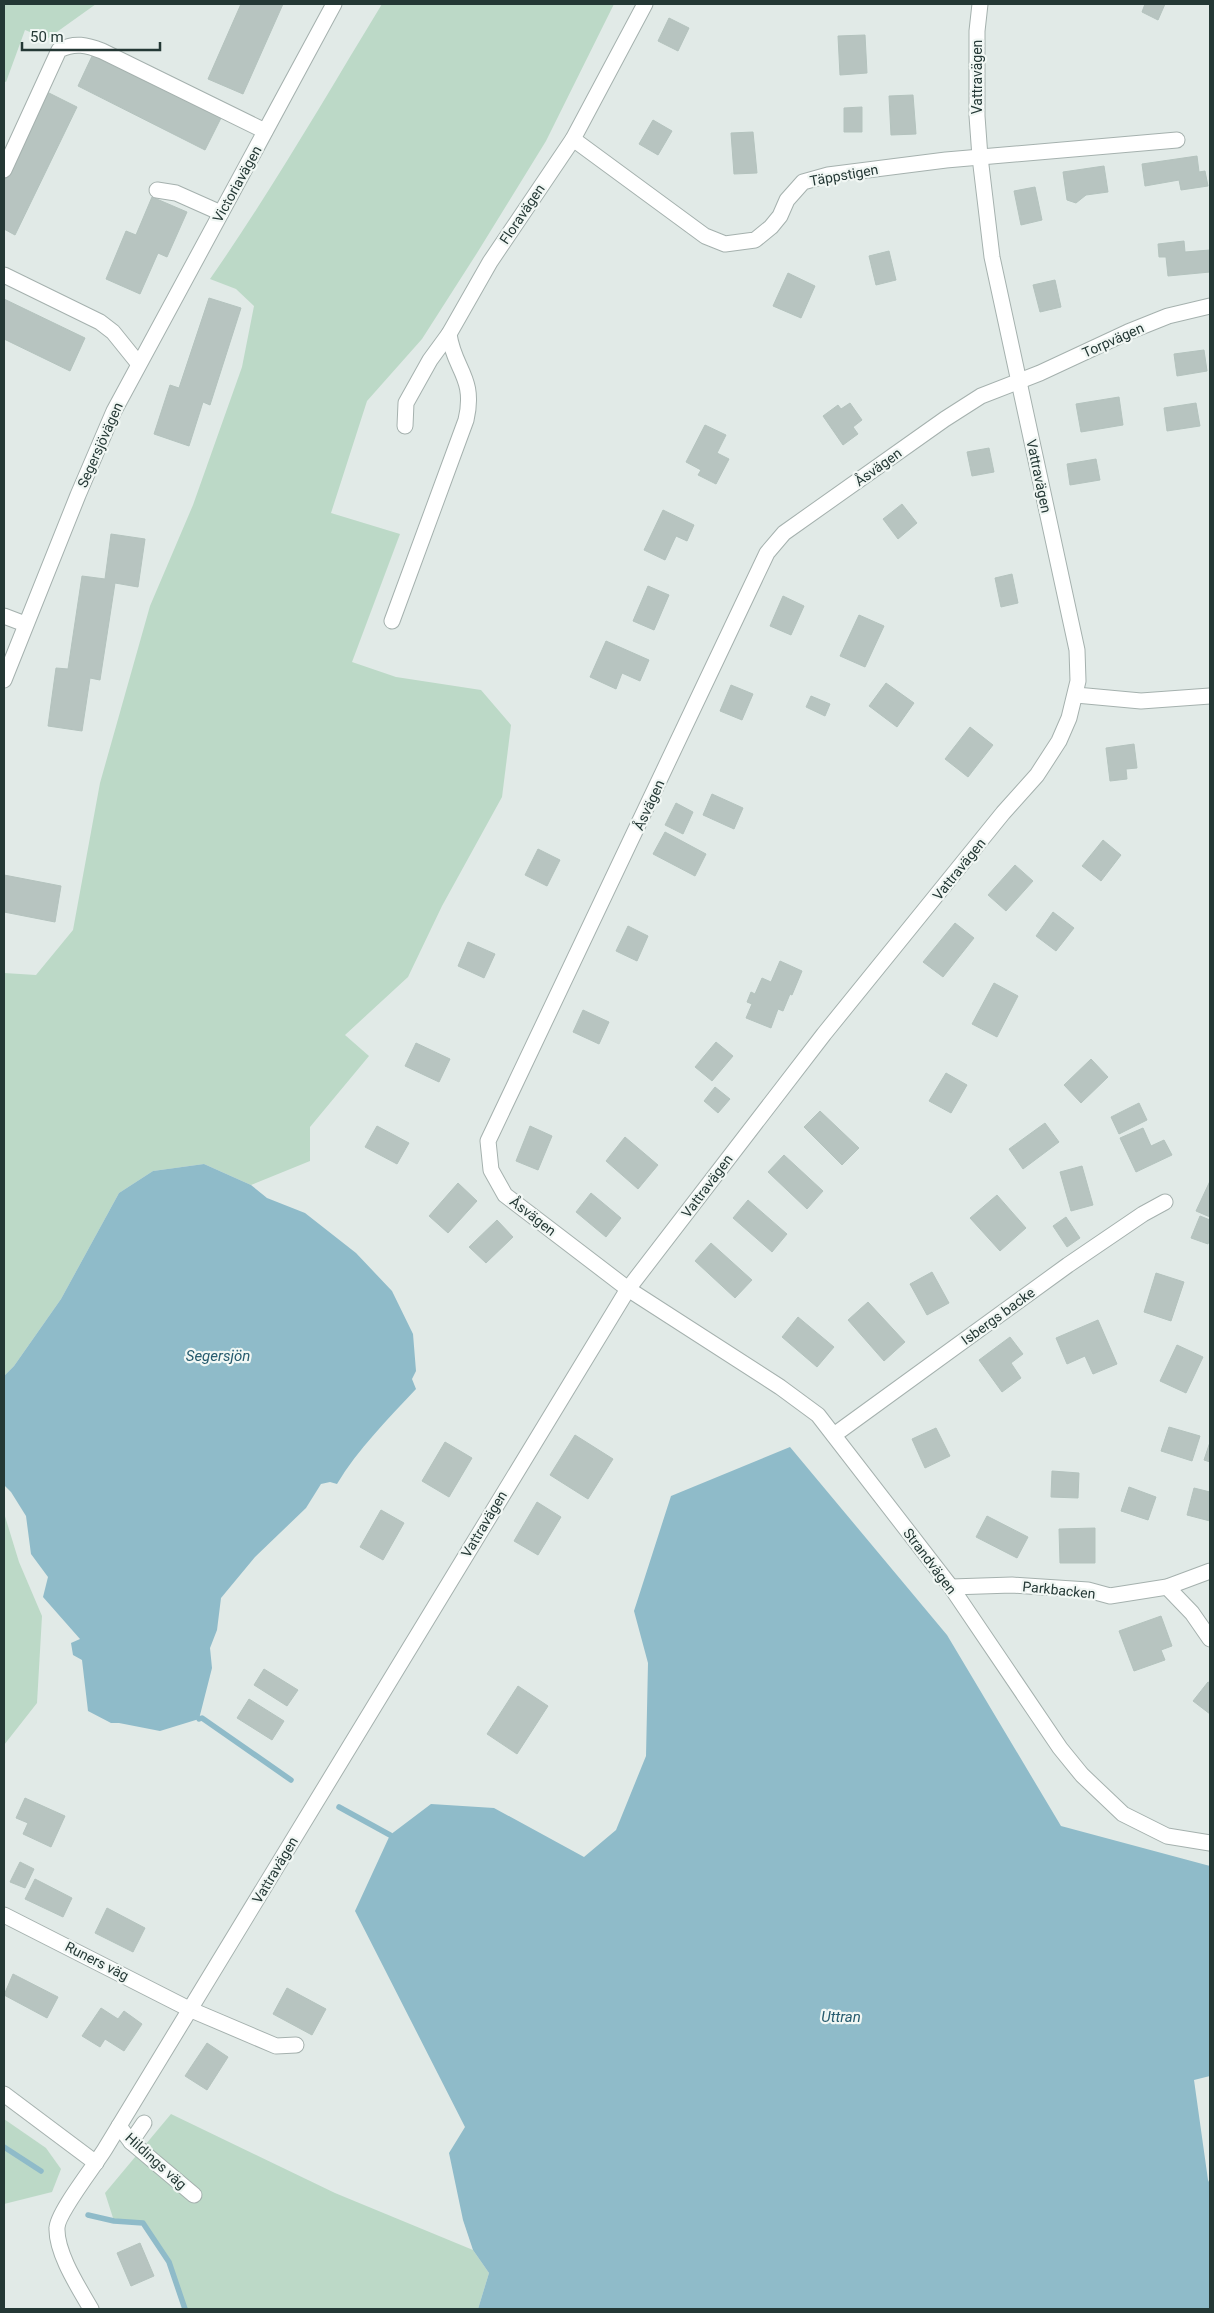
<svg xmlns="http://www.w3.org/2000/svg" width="1214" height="2313" font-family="Roboto,sans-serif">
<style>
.green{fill:#bcd9c7}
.water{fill:#8fbbc9}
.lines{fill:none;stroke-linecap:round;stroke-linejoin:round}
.stream{stroke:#8fbbc9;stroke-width:5.5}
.building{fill:#b7c4c0;stroke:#b4c3be}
.minor-casing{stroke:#a5b1ae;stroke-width:17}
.minor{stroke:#fff;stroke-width:15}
.labels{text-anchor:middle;stroke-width:4.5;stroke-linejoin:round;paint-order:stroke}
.street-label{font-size:14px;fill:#243835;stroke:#f1f7f4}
.water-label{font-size:15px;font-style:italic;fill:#255a6d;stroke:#f1f7f4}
</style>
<rect width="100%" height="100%" fill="#e1eae7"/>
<g class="green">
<polygon points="4,4 96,4 47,39 25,30 6,82 4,81"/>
<path d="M382 4H614L546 141 477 253 422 339 367 401 331 513 400 534 352 662 396 677 481 690 511 725 502 797 442 906 408 977 345 1035 369 1056 310 1127V1161L251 1185 204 1164 153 1171 119 1193 61 1299 14 1366 4 1376V973L36 975 73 930 100 783 150 606 193 505 242 367 254 306 236 289 210 279C272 190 326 96 382 4Z"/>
<polygon points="4,1513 19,1562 42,1616 37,1703 4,1745"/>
<polygon points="171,2114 335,2193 473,2250 489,2273 478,2309 185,2309 169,2262 143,2223 114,2221 105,2193"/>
<polygon points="4,2119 46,2148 61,2169 52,2192 4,2204"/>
</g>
<g class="water">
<path d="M204 1164 251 1185 267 1198 305 1213 356 1253 392 1291 413 1334 416 1371 412 1379 416 1389C388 1419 358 1449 337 1484L330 1482 321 1484 306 1508 255 1557 221 1598 217 1630 210 1648 212 1668 199 1719 160 1731 119 1723H111L88 1711 82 1660 73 1655 71 1643 80 1639 43 1597 48 1577 31 1554 26 1516 11 1492 4 1485V1376L14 1366 61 1299 119 1193 153 1171Z"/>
<polygon points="790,1447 947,1635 1061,1826 1210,1866 1210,2076 1194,2080 1208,2180 1210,2184 1210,2309 478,2309 489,2273 473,2250 463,2220 449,2153 465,2127 355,1911 390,1835 431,1804 494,1808 584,1857 616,1830 646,1756 648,1663 634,1611 671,1496"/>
</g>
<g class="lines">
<g class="stream">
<polyline points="199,1719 202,1718 291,1780"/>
<polyline points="339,1807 390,1835"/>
<polyline points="4,2147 41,2171"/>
<polyline points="88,2215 114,2221 143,2223 169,2262 185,2309"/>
</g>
</g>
<g class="building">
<polygon points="241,4 283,4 243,94 208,79"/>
<polygon points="1145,4 1165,4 1158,20 1142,12"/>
<polygon points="669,18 689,28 678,51 658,41"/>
<polygon points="865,35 867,73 840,75 838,36"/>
<polygon points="93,54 221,118 205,150 78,86"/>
<polygon points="47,92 77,107 15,235 4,229 4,181"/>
<polygon points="913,95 916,134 891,135 889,96"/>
<polygon points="862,107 862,132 844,132 844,108"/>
<polygon points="653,120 672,131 658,155 639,144"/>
<polygon points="753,132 757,173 734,174 731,133"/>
<polygon points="1197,156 1199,172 1205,171 1208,186 1181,190 1179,180 1145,186 1142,164"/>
<polygon points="1104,166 1108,192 1086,195 1076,203 1067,200 1063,172"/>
<polygon points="1035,187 1042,220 1021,225 1014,191"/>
<polygon points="152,197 187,212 167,257 158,253 140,294 106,279 126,231 136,235"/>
<polygon points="1184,241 1185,252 1210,250 1210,272 1168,276 1166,257 1159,257 1158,244"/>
<polygon points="889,251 896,280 876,285 869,256"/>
<polygon points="788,273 815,286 801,318 773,306"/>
<polygon points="1055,280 1061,307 1040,312 1033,285"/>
<polygon points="209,298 241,308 210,405 203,402 189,446 154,434 170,385 179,388"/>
<polygon points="4,299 85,338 70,371 4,339"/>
<polygon points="1204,350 1207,371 1177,376 1174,354"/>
<polygon points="1119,397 1123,425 1081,432 1076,404"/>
<polygon points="850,403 862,420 853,427 858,434 843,445 823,416 838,405 841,409"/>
<polygon points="1196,403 1200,426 1167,431 1164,408"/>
<polygon points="705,425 726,435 717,453 729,459 716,484 698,475 701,470 686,462"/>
<polygon points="989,448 994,472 972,476 967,452"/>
<polygon points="1096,459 1100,480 1070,485 1067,464"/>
<polygon points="902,504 917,523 898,539 883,519"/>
<polygon points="663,510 694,525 687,541 676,536 665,560 644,550"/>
<polygon points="111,534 145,539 138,587 115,583 100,680 90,678 82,731 48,726 56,668 68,669 82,576 105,579"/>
<polygon points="1012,574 1018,603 1001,607 995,578"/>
<polygon points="648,586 669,595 654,630 633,621"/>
<polygon points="783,596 804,606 791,635 770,626"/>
<polygon points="859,615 884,626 865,667 840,656"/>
<polygon points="606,641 649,660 640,681 622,673 616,689 590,677"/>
<polygon points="886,683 914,703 897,727 869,706"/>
<polygon points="731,685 753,694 742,720 720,711"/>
<polygon points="811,696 830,704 825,716 806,707"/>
<polygon points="970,727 993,745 968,777 945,759"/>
<polygon points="1134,744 1137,768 1126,769 1127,779 1110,781 1106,748"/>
<polygon points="712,794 743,808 734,829 703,815"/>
<polygon points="676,803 693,812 683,834 665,825"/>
<polygon points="665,832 706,854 695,876 653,854"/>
<polygon points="1103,840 1121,855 1101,881 1082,866"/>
<polygon points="538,849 560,860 547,886 525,875"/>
<polygon points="1015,865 1033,881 1006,911 988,895"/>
<polygon points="4,875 61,886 55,922 4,912"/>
<polygon points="1053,912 1074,928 1056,951 1036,936"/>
<polygon points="955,923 974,938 943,977 923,962"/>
<polygon points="628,926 648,936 637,961 616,951"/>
<polygon points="468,942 495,954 484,978 458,966"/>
<polygon points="780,961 802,971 792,995 790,994 783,1011 778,1009 771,1028 746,1018 752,1004 747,1002 751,992 755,994 762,978 771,982"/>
<polygon points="994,983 1018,996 997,1037 972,1024"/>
<polygon points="583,1010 609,1022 599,1044 573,1032"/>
<polygon points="716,1042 733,1056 712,1081 695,1067"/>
<polygon points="416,1043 450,1059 439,1082 405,1066"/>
<polygon points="1091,1059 1108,1077 1081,1103 1064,1085"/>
<polygon points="946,1073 967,1085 951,1113 929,1101"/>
<polygon points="715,1087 730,1099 718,1113 704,1101"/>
<polygon points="1139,1103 1147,1120 1119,1134 1111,1117"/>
<polygon points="820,1111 859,1148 842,1165 804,1127"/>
<polygon points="1045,1123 1059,1142 1023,1169 1009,1149"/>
<polygon points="377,1126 409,1143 397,1164 365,1147"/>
<polygon points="530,1126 552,1136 538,1170 516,1161"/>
<polygon points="1143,1128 1151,1146 1164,1140 1172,1155 1136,1172 1120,1138"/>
<polygon points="625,1137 658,1165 638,1189 606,1161"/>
<polygon points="784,1155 823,1191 807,1209 768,1172"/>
<polygon points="1082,1166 1093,1205 1071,1211 1060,1172"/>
<polygon points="1210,1181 1210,1217 1196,1211"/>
<polygon points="458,1183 477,1201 448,1233 429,1216"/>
<polygon points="591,1193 621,1218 606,1237 576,1212"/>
<polygon points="997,1195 1026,1228 1000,1251 970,1218"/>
<polygon points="748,1200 787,1234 772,1252 733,1218"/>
<polygon points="1200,1216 1210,1220 1210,1237 1208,1244 1191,1238"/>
<polygon points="1066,1217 1080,1238 1067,1247 1053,1226"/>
<polygon points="497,1220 513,1237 486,1263 469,1247"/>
<polygon points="711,1243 752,1280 735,1298 695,1261"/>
<polygon points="932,1272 949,1303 927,1315 910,1284"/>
<polygon points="1156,1273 1184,1282 1171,1321 1144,1312"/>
<polygon points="868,1302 905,1342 884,1361 848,1320"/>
<polygon points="798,1317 834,1347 817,1367 782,1337"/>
<polygon points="1098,1320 1117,1364 1093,1374 1085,1356 1067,1364 1056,1338"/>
<polygon points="1010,1337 1023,1354 1011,1363 1021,1378 1002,1392 979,1360"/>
<polygon points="1177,1345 1203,1357 1186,1393 1160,1381"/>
<polygon points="1169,1427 1200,1436 1192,1461 1161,1451"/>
<polygon points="936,1428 950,1456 925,1468 912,1439"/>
<polygon points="575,1435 613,1459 588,1499 550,1475"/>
<polygon points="445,1442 472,1458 449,1497 422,1481"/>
<polygon points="1210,1442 1210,1462 1204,1460"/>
<polygon points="1052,1471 1079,1473 1078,1498 1051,1497"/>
<polygon points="1129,1487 1156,1497 1148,1520 1121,1511"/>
<polygon points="1194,1488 1210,1492 1210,1521 1187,1515"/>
<polygon points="537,1502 561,1517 538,1555 514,1541"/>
<polygon points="381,1510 404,1523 383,1560 360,1547"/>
<polygon points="987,1516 1028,1537 1017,1558 976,1537"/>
<polygon points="1095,1528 1095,1563 1060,1563 1059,1529"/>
<polygon points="1161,1616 1172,1646 1161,1650 1165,1660 1134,1671 1119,1631"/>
<polygon points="264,1669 298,1690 287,1706 254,1685"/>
<polygon points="1208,1682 1210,1683 1210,1714 1193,1701"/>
<polygon points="518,1686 548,1706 517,1754 487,1734"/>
<polygon points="249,1699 284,1721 272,1740 237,1718"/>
<polygon points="25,1798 65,1816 51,1847 23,1834 28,1823 16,1818"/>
<polygon points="20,1862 34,1869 25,1888 10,1882"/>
<polygon points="35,1879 72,1898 63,1917 25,1899"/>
<polygon points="107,1908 145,1928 133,1952 95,1933"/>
<polygon points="13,1974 58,1997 47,2018 4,1995"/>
<polygon points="287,1988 326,2009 312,2035 273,2014"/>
<polygon points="101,2008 118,2019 124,2011 142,2024 124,2051 105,2039 100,2047 82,2036"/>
<polygon points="207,2043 228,2057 207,2090 185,2076"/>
<polygon points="140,2243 154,2276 131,2286 117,2253"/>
</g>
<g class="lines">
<defs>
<g id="minor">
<polyline points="573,139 705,236 725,244 755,240 771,227 780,216 787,200 803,182 828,175 946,160 1177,140"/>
<path d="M4 170 59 50C75 42 87 45 102 51L265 131"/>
<polyline points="157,190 176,193 221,213"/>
<polyline points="4,275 100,322 113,332 138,363"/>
<polyline points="1210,306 1168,316 1128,332 1040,373 981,396 945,419 784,533 767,553 488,1141 491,1170 505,1195 628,1289 780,1387 818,1415 951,1587 1060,1748 1082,1775 1123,1814 1167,1836 1210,1843"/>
<polyline points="405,426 406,403 430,360 449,334 490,262 573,139 645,4"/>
<polyline points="4,616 25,624"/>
<path d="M392 621 466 420C476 377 454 370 449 334"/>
<polyline points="4,680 78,495 114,411 334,4"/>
<polyline points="1076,695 1141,701 1210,696"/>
<polyline points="834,1435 1068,1265 1143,1214 1165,1202"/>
<polyline points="951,1587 1012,1585 1088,1590 1110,1596 1167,1587 1210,1571"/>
<polyline points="1167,1587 1192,1613 1210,1639"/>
<polyline points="4,1915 189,2009 276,2046 296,2045"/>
<polyline points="4,2094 96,2163"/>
<polyline points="119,2126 131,2142 194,2195"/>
<polyline points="131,2142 144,2123"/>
<path d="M91 2309C79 2288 56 2253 57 2228 57 2213 96 2164 105 2149L628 1289 824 1034 1003 813 1037 775 1059 741 1069 718 1078 681 1077 650 992 257 980 157 977 116V31L980 4"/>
</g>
</defs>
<use href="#minor" class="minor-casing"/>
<use href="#minor" class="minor"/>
</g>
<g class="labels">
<g class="street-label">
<text transform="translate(977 77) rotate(-90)" y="5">Vattravägen</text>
<text transform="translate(844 175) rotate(-10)" y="5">Täppstigen</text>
<text transform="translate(237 184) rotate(-61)" y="5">Victoriavägen</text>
<text transform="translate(522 214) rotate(-56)" y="5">Floravägen</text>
<text transform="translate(1113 340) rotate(-24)" y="5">Torpvägen</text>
<text transform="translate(100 445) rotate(-66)" y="5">Segersjövägen</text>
<text transform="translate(878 467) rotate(-36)" y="5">Åsvägen</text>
<text transform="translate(1039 476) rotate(78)" y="5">Vattravägen</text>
<text transform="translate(649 805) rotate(-65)" y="5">Åsvägen</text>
<text transform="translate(959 869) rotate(-51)" y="5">Vattravägen</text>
<text transform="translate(707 1186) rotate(-53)" y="5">Vattravägen</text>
<text transform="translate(533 1216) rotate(38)" y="5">Åsvägen</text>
<text transform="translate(998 1316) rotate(-36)" y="5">Isbergs backe</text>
<text transform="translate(484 1524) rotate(-59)" y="5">Vattravägen</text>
<text transform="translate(930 1561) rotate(53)" y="5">Strandvägen</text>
<text transform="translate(1059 1590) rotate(6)" y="5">Parkbacken</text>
<text transform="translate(275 1870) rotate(-59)" y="5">Vattravägen</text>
<text transform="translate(97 1961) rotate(27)" y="5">Runers väg</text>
<text transform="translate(156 2161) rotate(42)" y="5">Hildings väg</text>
</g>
<g class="water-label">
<text x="218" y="1361">Segersjön</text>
<text x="841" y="2022">Uttran</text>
</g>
</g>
<rect width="1214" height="2313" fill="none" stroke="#243835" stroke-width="10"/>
<path d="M22 42v8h138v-8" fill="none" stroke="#243835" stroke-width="2.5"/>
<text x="30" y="42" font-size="15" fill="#243835" stroke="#f1f7f4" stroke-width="4" paint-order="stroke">50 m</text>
</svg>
